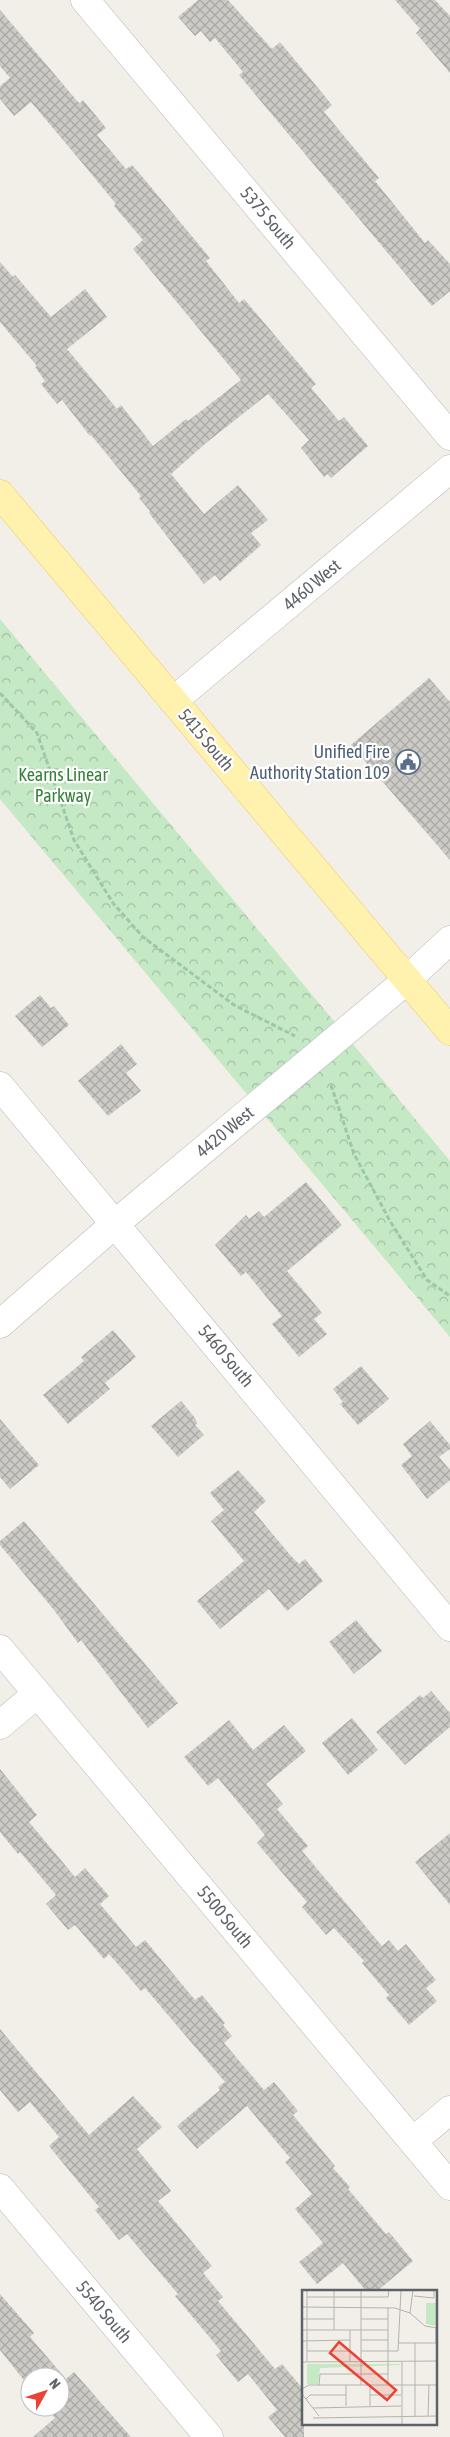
<svg xmlns="http://www.w3.org/2000/svg" width="450" height="2437" font-family="'Asap Condensed',sans-serif">
<style>
.forest{fill:url(#forest-crowns)}
.building{fill:url(#building-cross-hatch)}
.lines{fill:none;stroke-linecap:round;stroke-linejoin:round}
.minor-casing{stroke:#b5b8bc;stroke-width:29}
.major-casing{stroke:#f2c960;stroke-width:29}
.path{stroke:#9cc7a9;stroke-width:3;stroke-dasharray:5 2.5;stroke-linecap:butt}
.minor{stroke:#fff;stroke-width:28}
.major{stroke:#fff2af;stroke-width:28}
.labels{text-anchor:middle;stroke-width:4.5;stroke-linejoin:round;paint-order:stroke}
.street-label{font-size:18px;fill:#5f6368;stroke:#fff}
.service-label{font-size:18px;fill:#4e5e75;stroke:#fff;text-anchor:end}
.park-label{font-size:18px;fill:#348238;stroke:#fff}
.inset-road{fill:none;stroke:#b3b3b1;stroke-width:1}
.view{fill:#ea4335;fill-opacity:0.15;stroke:#ea4335;stroke-width:2.5}
.inset-edge{fill:none;stroke:#5f6368;stroke-width:2.5}
</style>
<defs>
<pattern id="forest-crowns" width="20" height="18" patternUnits="userSpaceOnUse" patternTransform="scale(1.25)"><rect width="20" height="18" fill="#c5e8c5"/><path d="M2 6a3 3 0 1 1 6 0M12 15a3 3 0 1 1 6 0" fill="none" stroke="#a3c0a4"/></pattern>
<pattern id="building-cross-hatch" width="8" height="8" patternUnits="userSpaceOnUse" patternTransform="scale(1.25)"><rect width="8" height="8" fill="#cccac5"/><path d="M0 0l8 8M0 8l8-8" fill="none" stroke="#a9a8a4"/></pattern>
</defs>
<rect width="100%" height="100%" fill="#f1efe8"/>
<polygon class="forest" points="0,619 450,1161 450,1337 0,799"/>
<g class="building">
<polygon points="198,0 228,0 272,49 280,42 332,105 324,112 379,178 375,181 425,243 428,240 450,264 450,291 432,306 239,75 243,72 215,38 210,42 201,31 195,36 178,17"/>
<polygon points="395,0 435,0 450,16 450,73 416,33 420,29"/>
<polygon points="0,10 78,102 80,103 83,100 106,128 97,135 126,169 132,165 140,174 210,258 206,261 239,303 244,299 316,384 311,388 339,421 344,417 368,446 331,478 327,474 324,477 301,448 309,440 268,394 206,443 171,474 204,514 238,485 268,520 251,533 261,545 220,581 215,575 204,584 149,513 150,511 139,498 141,496 91,435 90,436 62,400 57,404 41,384 45,381 35,367 37,366 0,322 0,262 13,277 15,275 51,317 85,289 107,317 67,349 117,409 121,405 153,446 186,419 188,421 241,380 133,249 143,240 114,206 116,204 84,165 31,102 14,116 0,99 0,86 10,78 0,66"/>
<polygon points="429,678 450,702 450,860 351,745"/>
<polygon points="40,995 51,1008 54,1006 69,1025 42,1047 15,1016"/>
<polygon points="121,1044 137,1064 126,1073 141,1091 108,1116 78,1081"/>
<polygon points="306,1182 342,1225 287,1271 322,1313 314,1319 327,1334 299,1357 272,1324 282,1316 246,1272 241,1276 215,1245 246,1215 249,1219 259,1211 264,1217"/>
<polygon points="113,1330 136,1357 105,1383 110,1389 68,1424 43,1395 84,1361 81,1357"/>
<polygon points="361,1366 389,1399 358,1425 340,1404 343,1402 333,1389"/>
<polygon points="181,1401 195,1418 197,1423 195,1425 204,1435 178,1457 151,1426"/>
<polygon points="0,1419 39,1465 10,1489 0,1477"/>
<polygon points="430,1421 450,1445 450,1449 439,1457 450,1470 450,1480 427,1499 401,1465 412,1456 403,1444"/>
<polygon points="238,1470 266,1501 254,1512 291,1556 299,1564 305,1559 323,1581 287,1611 269,1589 220,1629 197,1601 244,1561 211,1521 224,1510 210,1493"/>
<polygon points="24,1521 178,1703 148,1728 81,1640 78,1643 54,1610 0,1545 0,1541"/>
<polygon points="356,1620 382,1651 354,1674 329,1642"/>
<polygon points="431,1691 450,1713 450,1727 405,1765 376,1732 420,1695 423,1698"/>
<polygon points="352,1718 378,1750 348,1775 322,1743"/>
<polygon points="229,1720 253,1750 284,1725 306,1751 266,1784 283,1804 277,1809 308,1846 302,1851 382,1946 389,1940 398,1951 406,1944 436,1980 426,1988 437,2001 409,2025 386,1998 389,1995 362,1963 364,1961 334,1928 326,1935 302,1907 307,1902 257,1843 265,1835 218,1778 208,1786 184,1757"/>
<polygon points="0,1769 37,1815 29,1822 75,1877 85,1868 109,1896 100,1904 136,1947 145,1940 195,2000 202,1995 225,2023 223,2025 232,2036 224,2043 264,2090 274,2082 298,2111 293,2115 335,2166 333,2168 350,2187 348,2189 386,2234 389,2232 413,2261 377,2291 366,2291 343,2263 317,2284 299,2262 323,2243 295,2209 312,2194 285,2162 290,2158 247,2106 197,2149 177,2126 220,2090 218,2087 225,2082 145,1988 141,1991 109,1954 104,1959 75,1925 68,1930 46,1904 56,1895 20,1852 18,1854 0,1832"/>
<polygon points="450,1833 450,1905 415,1862"/>
<polygon points="0,2029 89,2135 133,2096 162,2127 137,2149 171,2191 158,2201 212,2266 203,2273 223,2297 218,2301 275,2369 282,2364 304,2390 304,2437 285,2437 268,2417 277,2410 248,2374 238,2382 216,2355 221,2351 175,2296 178,2294 127,2234 119,2240 95,2210 99,2207 49,2146 59,2137 30,2102 18,2112 0,2090"/>
<polygon points="0,2294 34,2333 30,2337 66,2379 74,2372 131,2437 33,2437 55,2418 46,2407 60,2407 60,2377 30,2377 30,2388 0,2350"/>
</g>
<g class="lines">
<defs>
<g id="minor">
<polyline points="85,0 450,436"/>
<polyline points="173,701 450,469"/>
<polyline points="0,1086 450,1627"/>
<polyline points="0,1324 116,1223 407,980 450,940"/>
<polyline points="0,1649 450,2186"/>
<polyline points="0,1725 37,1694"/>
<polyline points="413,2141 450,2110"/>
<polyline points="0,2188 209,2437"/>
</g>
<polyline id="major" points="0,494 450,1031"/>
</defs>
<use href="#minor" class="minor-casing"/>
<use href="#major" class="major-casing"/>
<g class="path">
<polyline points="0,693 37,733 74,840 113,903 143,937 234,1005 295,1036"/>
<polyline points="331,1085 354,1154 390,1221 427,1280 450,1296"/>
</g>
<use href="#minor" class="minor"/>
<use href="#major" class="major"/>
</g>
<defs>
<symbol id="civic-ring" viewBox="-11 -11 22 22"><circle r="9.5" fill="#fff" stroke="#5c6f8a" stroke-width="1.5"/><path d="M-.6-6.5H3V-4.5H.6V-3L4-1V1h2V6H-6V1h2V-1L-.6-3ZM-1.2 2.5V6h2.4V2.5Z" fill="#5c6f8a"/></symbol>
</defs>
<g fill-rule="evenodd">
<use href="#civic-ring" x="394" y="748" width="28" height="28"/>
</g>
<g class="labels">
<g class="street-label">
<text transform="translate(268 218) rotate(50)" y="6">5375 South</text>
<text transform="translate(312 585) rotate(-40)" y="6">4460 West</text>
<text transform="translate(206 740) rotate(50)" y="6">5415 South</text>
<text transform="translate(225 1132) rotate(-40)" y="6">4420 West</text>
<text transform="translate(226 1356) rotate(50)" y="6">5460 South</text>
<text transform="translate(225 1917) rotate(50)" y="6">5500 South</text>
<text transform="translate(104 2312) rotate(50)" y="6">5540 South</text>
</g>
<g class="service-label">
<text x="390" y="758">Unified Fire<tspan x="390" dy="21">Authority Station 109</tspan></text>
</g>
<g class="park-label">
<text x="63" y="781">Kearns Linear<tspan x="63" dy="21">Parkway</tspan></text>
</g>
</g>
<g transform="translate(302 2290)">
<rect width="135" height="135" fill="#f1efe8"/>
<path d="M124 13H135V36L124 34ZM5 74H26V78H18L16 94H5Z" fill="#c5e8c5"/>
<path d="M18 74H98L99 75 18 78Z" fill="#c5e8c5"/>
<path class="inset-road" d="M112 6 132 8V0M5 7H86L87 0M0 17 93 18 108 23 123 36 135 38M108 23 111 0M0 29H32M59 29H86M0 40H86M32 40V0M48 40V71M59 50H86M0 51 48 50M97 53H134V38M5 61H48M59 61H96L99 0M5 71V0M0 72 135 71M17 95 18 84H86M44 95V116M59 95V0M68 95V116M86 95V17M0 99 7 95H135M0 104 17 126M68 105H99M4 109 8 105H44M11 118 99 116M113 126V53M126 126 127 95M11 128 135 126M100 135V72"/>
<path class="view" d="M37 52 94 100 85 110 28 63Z"/>
<rect width="135" height="135" class="inset-edge"/>
</g>
<g transform="translate(45 2392) rotate(50)"><circle r="24" fill="#ffffff" stroke="#bfc1c3"/>
<path d="M0-4L9 19L0 12L-9 19Z" fill="#ea4335"/>
<text y="-8" font-size="14" font-weight="bold" text-anchor="middle" fill="#5f6368">N</text>
</g>
</svg>
